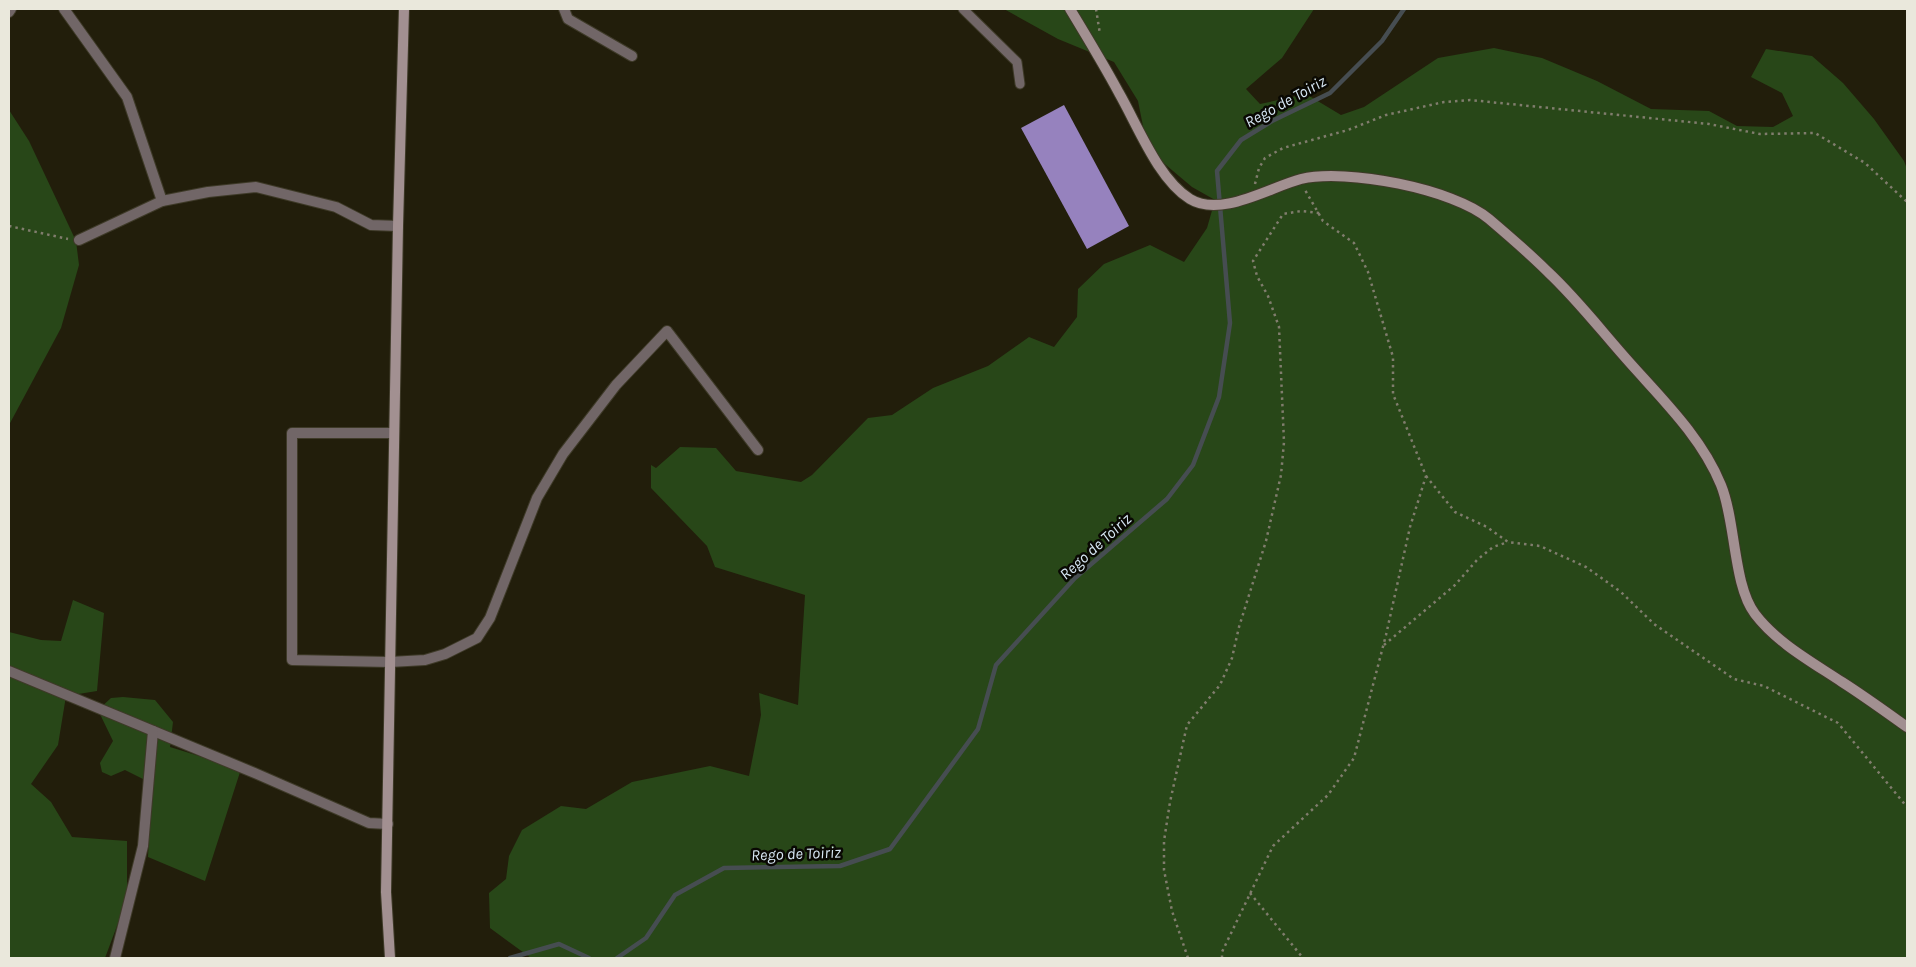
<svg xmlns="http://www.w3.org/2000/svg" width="1916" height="967" font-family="Karla,sans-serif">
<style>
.green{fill:#284718}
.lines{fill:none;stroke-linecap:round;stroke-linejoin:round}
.stream{stroke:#464d51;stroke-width:4.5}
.building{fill:#9682be}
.lane-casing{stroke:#3e3a28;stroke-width:11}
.street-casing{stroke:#3e3a28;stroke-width:12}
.secondary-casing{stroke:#3e3a28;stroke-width:12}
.path{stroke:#807d6d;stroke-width:2.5;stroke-dasharray:2.5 4;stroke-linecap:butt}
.lane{stroke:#716667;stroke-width:9}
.street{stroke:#716667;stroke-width:10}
.secondary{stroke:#a29091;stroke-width:10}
.labels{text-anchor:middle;stroke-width:5;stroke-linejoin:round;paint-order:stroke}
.water-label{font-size:16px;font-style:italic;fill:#d7e7f4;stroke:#090803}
</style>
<rect width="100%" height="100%" fill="#221e0b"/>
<g class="green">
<polygon points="1004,9 1314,9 1282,58 1246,89 1260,104 1306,94 1341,115 1364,107 1438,58 1494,48 1542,58 1597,81 1651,109 1709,111 1737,126 1773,127 1793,116 1782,93 1751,77 1766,49 1812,56 1843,83 1874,119 1904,161 1907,169 1907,958 531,958 490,928 489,893 506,879 509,856 522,830 561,806 586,809 632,782 710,766 749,776 761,715 759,693 798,705 805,595 715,567 707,546 651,488 651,465 656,468 680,447 716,448 736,471 801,482 812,475 868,418 892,415 933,388 988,366 1029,337 1054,347 1077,317 1078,289 1104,264 1150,245 1184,262 1207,228 1215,200 1192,187 1160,160 1144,131 1138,101 1114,62 1058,39"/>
<polygon points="9,110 29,141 76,241 79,265 61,328 9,425"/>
<polygon points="73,600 104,613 97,691 66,696 58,745 31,784 51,802 72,837 127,841 127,899 105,958 9,958 9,632 41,640 61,641"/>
<polygon points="123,697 155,700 173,722 170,747 241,769 205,881 148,857 150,817 149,782 125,770 111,776 102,772 100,763 113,741 98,710 111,698"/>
</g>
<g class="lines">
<g class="stream">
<polyline points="510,958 559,944 589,958"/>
<polyline points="617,958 646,938 675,895 724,868 840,866 890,849 978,729 996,665 1075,578 1167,499 1193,465 1219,397 1230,323 1217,171 1241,140 1272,121 1330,93 1382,41 1404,9"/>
</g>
</g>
<polygon class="building" points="1064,105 1129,226 1087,249 1021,128"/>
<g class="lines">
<defs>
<polyline id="lane" points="963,9 1017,62 1020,84"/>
<g id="street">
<polyline points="64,9 127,97 162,201"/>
<polyline points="564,9 568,19 632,56"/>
<polyline points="9,12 11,9"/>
<polyline points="79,240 162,201 208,192 256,187 336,207 371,225 398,226"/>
<polyline points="394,433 292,433 292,660 390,662 425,660 445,654 477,638 490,618 537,498 563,454 616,385 667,331 758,450"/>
<polyline points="9,671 257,774 369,823 388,824"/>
<polyline points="115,958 143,846 153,731"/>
</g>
<g id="secondary">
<path d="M1070 9C1087 37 1104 65 1119 93 1138 126 1158 179 1190 199 1221 218 1270 187 1301 179 1346 168 1454 189 1489 219 1509 236 1529 253 1548 272 1578 300 1603 333 1630 363 1663 400 1702 438 1721 485 1736 522 1733 585 1755 614 1777 643 1812 662 1842 682 1864 696 1886 712 1907 727"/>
<polyline points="390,958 386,892 398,226 404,9"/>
</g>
</defs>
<use href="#lane" class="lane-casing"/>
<use href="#street" class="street-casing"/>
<use href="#secondary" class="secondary-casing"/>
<g class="path">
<polyline points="1096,9 1100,34"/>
<polyline points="1255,184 1259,168 1265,158 1283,148 1348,130 1386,115 1444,102 1470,100 1709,124 1760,134 1815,133 1865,163 1907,202"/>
<polyline points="9,226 68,239"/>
<polyline points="1426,476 1455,512 1487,527 1508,542 1540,546 1586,567 1621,592 1654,624 1734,679 1764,686 1838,723 1907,807"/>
<polyline points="1384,645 1455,585 1477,560 1493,547 1508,542"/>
<polyline points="1250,893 1303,958"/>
<polyline points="1188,958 1172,911 1164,870 1164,841 1170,802 1187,725 1220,685 1232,658 1239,627 1266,541 1281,475 1284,442 1279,327 1268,296 1257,276 1253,261 1283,214 1301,211 1320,213"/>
<polyline points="1222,958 1222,952 1273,846 1328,795 1354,758 1386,635 1410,527 1426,476 1393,394 1393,357 1368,272 1354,243 1323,221 1305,190"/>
</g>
<use href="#lane" class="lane"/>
<use href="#street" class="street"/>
<use href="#secondary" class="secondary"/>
</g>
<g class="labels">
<g class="water-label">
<text transform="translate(1285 101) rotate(-29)" y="6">Rego de Toiriz</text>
<text transform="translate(1095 546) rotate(-42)" y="6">Rego de Toiriz</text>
<text transform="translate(796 853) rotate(-2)" y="6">Rego de Toiriz</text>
</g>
</g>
<rect width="1916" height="967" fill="none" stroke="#eae8dc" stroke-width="20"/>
</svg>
